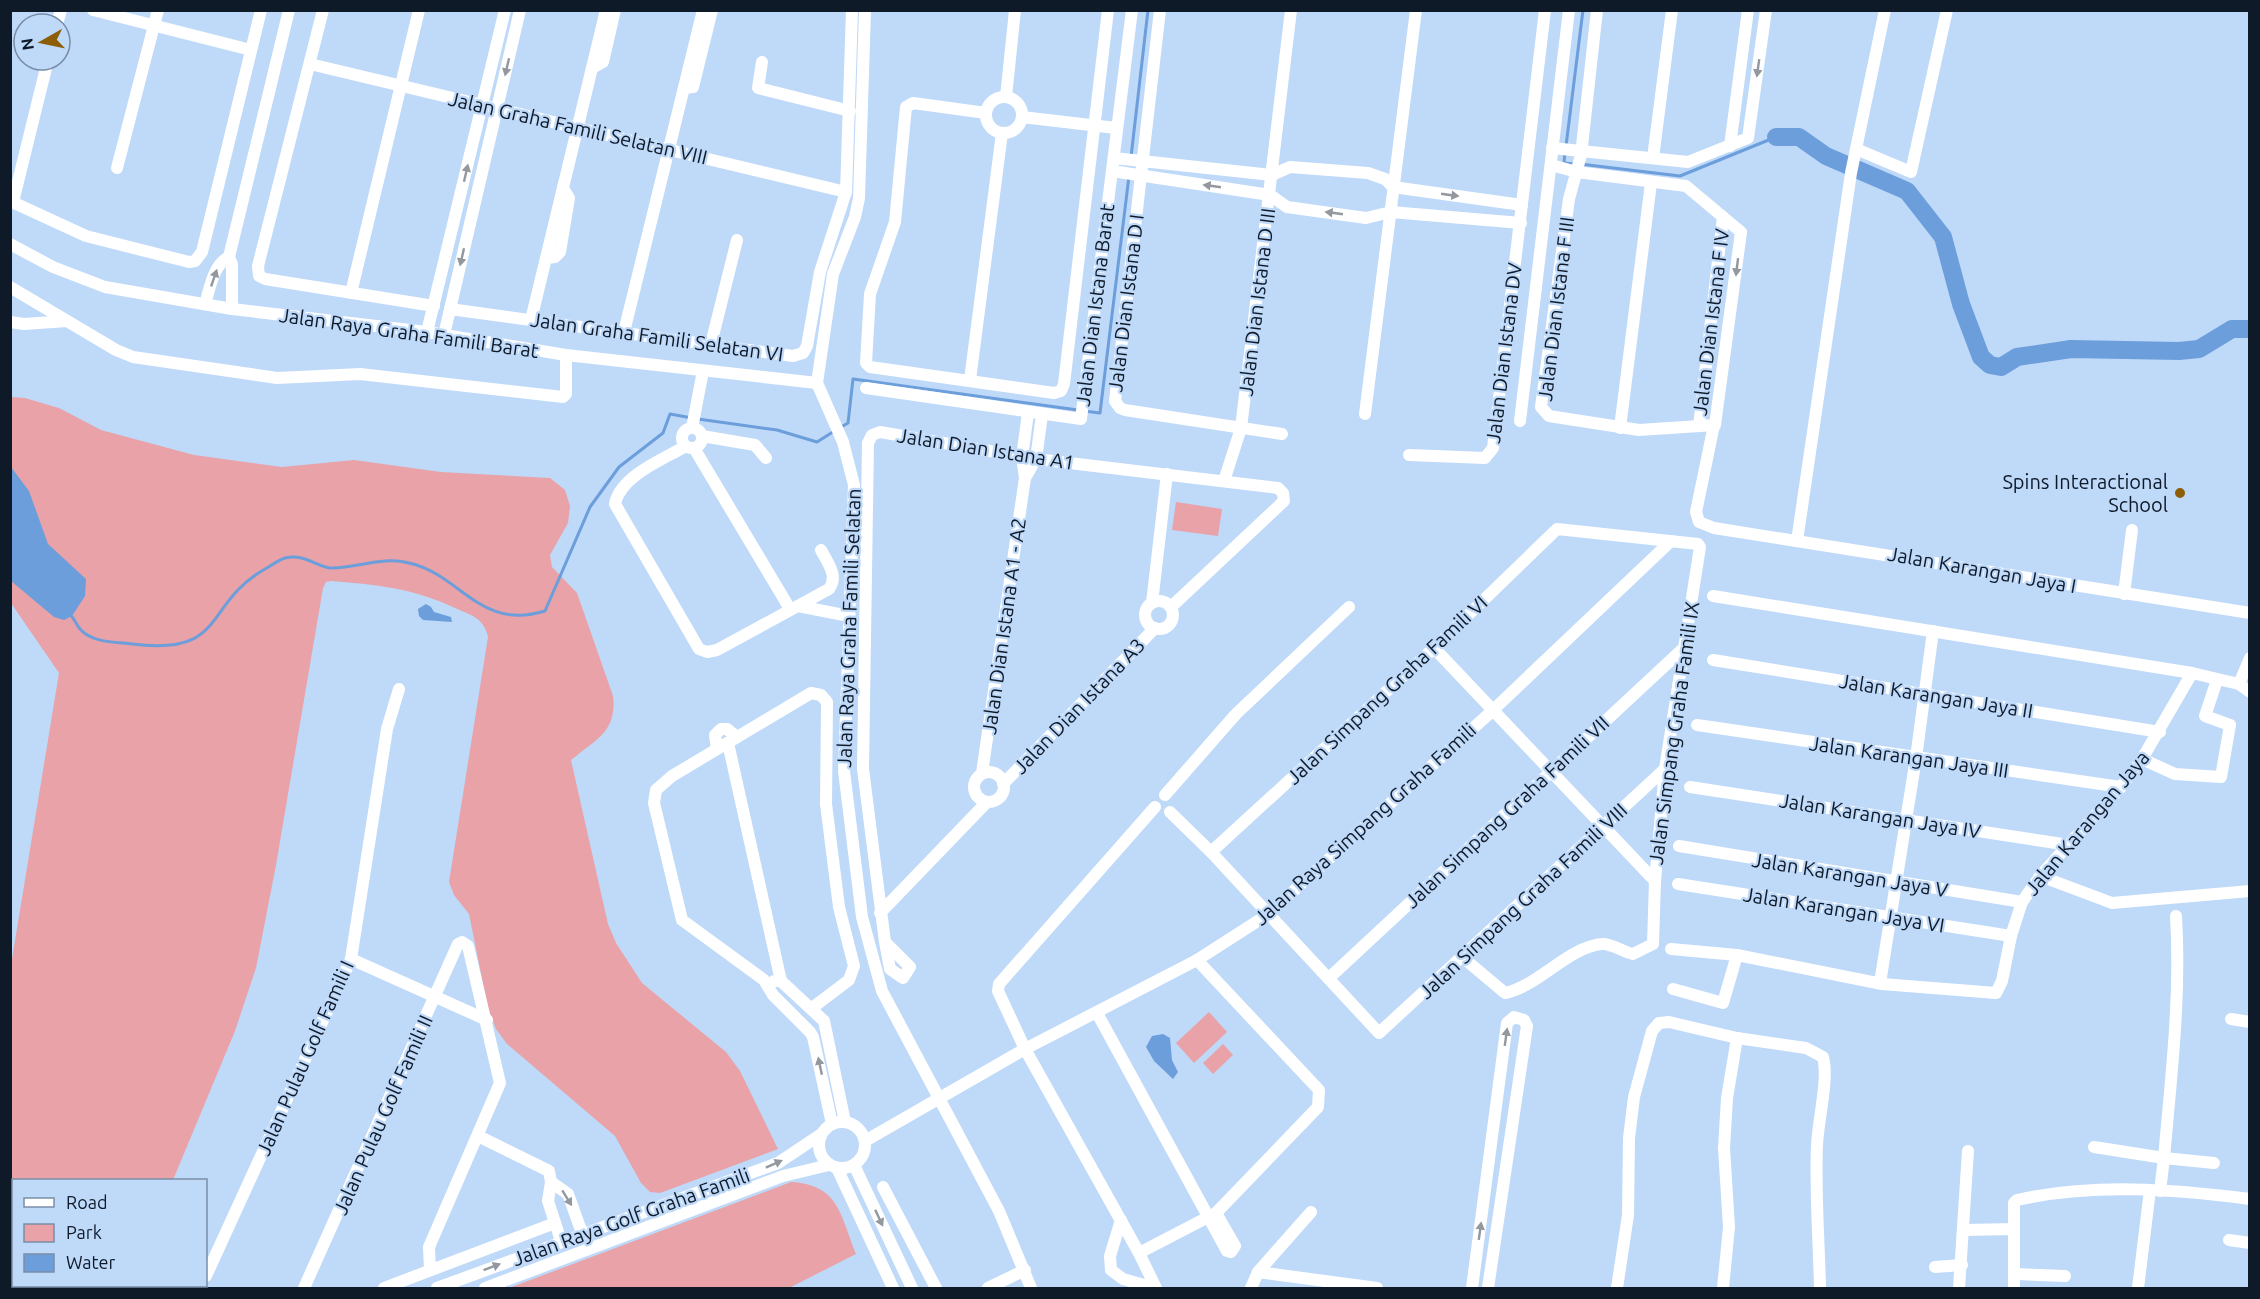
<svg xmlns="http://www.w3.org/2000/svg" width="2260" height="1299" font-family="Ubuntu,sans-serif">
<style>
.green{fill:#e9a2a7}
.water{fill:#6c9edc}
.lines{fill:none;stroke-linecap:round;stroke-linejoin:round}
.stream{stroke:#6c9edc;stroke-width:3}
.river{stroke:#6c9edc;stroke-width:18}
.minor{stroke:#fff;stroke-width:12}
.oneway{fill:#93989f}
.poi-dot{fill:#8d5e06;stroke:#bfd9f9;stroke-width:2}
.labels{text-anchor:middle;stroke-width:4.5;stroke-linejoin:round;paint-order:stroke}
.street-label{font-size:20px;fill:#0f1a29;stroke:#bfd9f9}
.poi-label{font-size:20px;fill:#0f1a29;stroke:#bfd9f9;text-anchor:end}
</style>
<rect width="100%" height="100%" fill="#bfd9f9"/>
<g class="green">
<path d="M11 397 25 398 59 408 101 430 194 455 282 467 354 460 441 472 550 478 565 490 570 506 568 523 550 555 552 567 577 593 613 696C617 732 596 739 571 760L608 924 616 943 642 983 726 1052 740 1071 778 1149 660 1193 650 1192 641 1183 615 1136 507 1044 496 1029 488 1008 469 914 454 895 449 882 488 637C484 618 471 615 455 608 413 588 378 585 332 581L326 582 323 588 276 865 256 968 235 1031 173 1180H14L13 1185 11 1182V965L59 673 11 603Z"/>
<polygon points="1176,502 1222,509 1218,536 1172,530"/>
<polygon points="1209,1012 1227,1032 1194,1063 1176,1043"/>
<polygon points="1223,1044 1233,1055 1213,1074 1203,1063"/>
<path d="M791 1182C839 1185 840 1214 856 1254L789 1288H509Z"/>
<polygon points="13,1262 14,1286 120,1286 118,1288 11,1288 11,1266"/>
</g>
<g class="water">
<polygon points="11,467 29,491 48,544 86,579 85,596 72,616 64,620 54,617 11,581"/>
<polygon points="426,604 431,607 434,612 451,617 452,622 423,620 419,616 418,609"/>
<polygon points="1163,1034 1170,1038 1172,1060 1178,1072 1173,1079 1154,1061 1146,1047 1152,1036"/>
</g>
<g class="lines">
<g class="stream">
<polyline points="1566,146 1583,10"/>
<polyline points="1565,152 1564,163 1574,164"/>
<polyline points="1131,157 1148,10"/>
<polyline points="1580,164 1680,176 1776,137"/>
<polyline points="1084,411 1100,413 1129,176"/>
<polyline points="698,419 777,430 817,442 836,430"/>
<polyline points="841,427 848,423 853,379 1078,410"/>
<path d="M70 614C74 619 77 625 80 629 92 643 116 642 132 644 228 656 202 605 265 569 271 566 278 560 285 558 306 553 317 568 332 568 359 568 382 556 409 563 462 575 479 631 545 611L590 507 619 467 663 433 670 414 692 418"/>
</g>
<polyline class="river" points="1776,137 1799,137 1826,156 1907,191 1943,237 1961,304 1981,357 1990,365 2001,367 2017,357 2071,349 2179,351 2199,349 2232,329 2250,329"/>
<g class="minor">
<polyline points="93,10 251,50"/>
<polyline points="323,10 258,266 259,276 265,279 434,306"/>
<polyline points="865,10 859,198 855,217 833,274 817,383 843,442 854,485 844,771 862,917 882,991 999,1211 1031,1288"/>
<polyline points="1160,10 1115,401 1120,408 1125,410 1282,434"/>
<polyline points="57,24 61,10"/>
<polyline points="762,62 758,88 850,111"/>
<polyline points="310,64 846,192"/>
<polyline points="592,68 603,62 615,10"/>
<polyline points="684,88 693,87 712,10"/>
<polyline points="1006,97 1015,10"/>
<circle cx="1004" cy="115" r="18"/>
<polyline points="986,113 913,103 906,107 895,222 870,294 866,363 870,367 1054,393 1061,391 1064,384 1108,10"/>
<polyline points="1022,117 1116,128"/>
<polyline points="1730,146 1748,10"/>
<polyline points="1552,148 1688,162 1748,138 1766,10"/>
<polyline points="1856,149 1911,172 1947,10"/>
<polyline points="1114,158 1272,175"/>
<polyline points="1653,158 1672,10"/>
<polyline points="1551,165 1577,172 1686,186 1741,232 1715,425 1639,430 1549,416 1541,407 1569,199 1581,155 1597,10"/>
<polyline points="117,168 158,10"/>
<polyline points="1112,171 1270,195"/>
<polyline points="1272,175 1290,167 1368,173 1385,179 1393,187"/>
<polyline points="1393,187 1522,205"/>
<polyline points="1270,195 1287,207 1366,218 1391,212 1521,223"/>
<polyline points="10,201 86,236 189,262 195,261 202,252 261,10"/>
<polyline points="13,202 48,60"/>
<polyline points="10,244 53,267 105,287 232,309 427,332 566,355 817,383"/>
<polyline points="546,258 555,257 560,252 569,198 563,188"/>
<polyline points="10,287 116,350 133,357 277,378 360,374 563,397 566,394 566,355"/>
<polyline points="351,293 419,10"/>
<path d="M205 304C210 288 213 265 229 257"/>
<polyline points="232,309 232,264 229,257 289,10"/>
<polyline points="450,309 793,356 803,353 807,346 820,272 846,192 852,10"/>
<polyline points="531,320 606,10"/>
<polyline points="10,322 24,324 67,321"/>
<polyline points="427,332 505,10"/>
<polyline points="624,332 703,10"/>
<polyline points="444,335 520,10"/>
<polyline points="711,344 737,240"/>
<polyline points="970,380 1002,133"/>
<polyline points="866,388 1081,419 1132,10"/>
<polyline points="1028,413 1022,457 1025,478 1036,459 1042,415"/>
<polyline points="1365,414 1416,10"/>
<polyline points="1520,421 1569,10"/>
<polyline points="1714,425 1696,512 1699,522 1714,528 2250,613"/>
<polyline points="1699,426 1723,217"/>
<polyline points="692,428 703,371"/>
<polyline points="1620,428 1651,183"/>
<circle cx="692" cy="438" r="10"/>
<polyline points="702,436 755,445 766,458"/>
<path d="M686 446C664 459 620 476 615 504L699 649 707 652 717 650 829 589C839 576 827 562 821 550"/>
<polyline points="694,448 790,609"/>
<polyline points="1409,455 1485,458 1493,448 1545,10"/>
<polyline points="1224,481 1241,428 1291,10"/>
<polyline points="1797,541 1851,173 1885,10"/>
<polyline points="2124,594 2132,530"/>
<polyline points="1713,596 2192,673 2239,684 2250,692"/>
<circle cx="1159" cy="615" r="14"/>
<polyline points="1152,603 1167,474"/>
<polyline points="798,606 849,616"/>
<polyline points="1434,648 1655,881"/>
<polyline points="1713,660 2160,732"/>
<polyline points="2239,684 2250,658"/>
<polyline points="1697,725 2121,787"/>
<polyline points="728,743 781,981"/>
<polyline points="717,749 715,735 721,729 727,729 737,737"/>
<polyline points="2142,759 2175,774 2221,777 2230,725 2205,716 2217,680"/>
<circle cx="989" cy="787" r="15"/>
<polyline points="982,773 1025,478"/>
<polyline points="1003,784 1155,628"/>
<polyline points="1690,787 2069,845"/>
<polyline points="1165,795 1236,714 1349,607"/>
<polyline points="1155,807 999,984 998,991 1025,1049 1139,1253 1156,1288"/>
<polyline points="1170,812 1211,852 1379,1033 1665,769"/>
<polyline points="1679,846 2022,902"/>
<path d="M1211 852 1434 648 1557 529 1698 544 1700 547 1665 769 1655 881 1653 944 1633 954C1623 952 1611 943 1602 944 1568 947 1539 986 1505 993L1461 956"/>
<polyline points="2040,876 2112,903 2250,891"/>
<polyline points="1678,884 2011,936"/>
<polyline points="880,913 987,802"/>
<polyline points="885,942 910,967 903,978 890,969 885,942 863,769 868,443 872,435 880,432 1036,459 1278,488 1283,493 1284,501 1171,607"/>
<polyline points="1671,949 1737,955 1882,984 1996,993 2002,981 2011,936 2022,902 2040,876 2121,787 2142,759 2192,673"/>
<polyline points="351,959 487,1020"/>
<polyline points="1329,978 1686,646"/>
<polyline points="774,981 781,981 824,1021 845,1122"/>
<polyline points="1880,983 1916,758 1933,631"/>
<polyline points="1673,989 1723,1003 1737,955"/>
<polyline points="812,1008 849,980 854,966 839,907 826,804 827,702 821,695 811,693 672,776 656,790 654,803 682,920 764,980 773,995 810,1032 813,1037 832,1124"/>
<polyline points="1097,1013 1227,1251 1231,1252 1235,1246 1216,1213"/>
<polyline points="2231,1019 2250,1022"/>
<circle cx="842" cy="1145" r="23"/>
<polyline points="478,1136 549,1171 551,1182 548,1201 561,1241"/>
<polyline points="865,1141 1025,1049 1197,960 1267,915 1491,712 1671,541"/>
<path d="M2094 1147 2164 1158C2171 1077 2181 997 2176 916"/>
<polyline points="854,1165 912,1288"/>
<polyline points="837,1168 893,1288"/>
<polyline points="551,1182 568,1194 582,1233"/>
<polyline points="883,1187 936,1288"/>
<polyline points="2160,1191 2164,1158 2214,1163"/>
<polyline points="1121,1220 1110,1256 1111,1270 1123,1279 1155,1288"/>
<polyline points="1964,1230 2014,1229"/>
<polyline points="2229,1240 2250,1243"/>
<polyline points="1139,1253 1216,1213 1318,1107 1319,1090 1197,960"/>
<polyline points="1935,1267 1962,1265"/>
<polyline points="1258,1272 1377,1288"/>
<polyline points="2015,1274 2065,1276"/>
<polyline points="206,1276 351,959 387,729 399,689"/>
<polyline points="200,1288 201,1286"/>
<polyline points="304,1288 458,944 462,942 468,946 500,1083 429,1247 430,1270"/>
<polyline points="384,1288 555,1223"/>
<polyline points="437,1288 778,1163 820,1135"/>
<polyline points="485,1288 783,1176 829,1165"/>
<polyline points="988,1288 1025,1270"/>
<polyline points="1251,1288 1258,1272 1311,1212"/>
<polyline points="1472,1288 1507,1023 1514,1017 1524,1020 1527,1026 1488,1288"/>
<path d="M1617 1288 1628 1215 1629 1138 1634 1097 1652 1031 1659 1023 1669 1022 1737 1038 1806 1048 1823 1057C1829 1079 1818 1120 1817 1145 1815 1192 1819 1241 1820 1288"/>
<polyline points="1723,1288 1729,1227 1724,1148 1727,1098 1737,1038"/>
<polyline points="1959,1288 1968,1151"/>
<path d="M2014 1288V1203L2017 1200C2092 1183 2173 1189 2250 1199"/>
<polyline points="2138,1288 2150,1190"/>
</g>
</g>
<defs><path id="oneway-solid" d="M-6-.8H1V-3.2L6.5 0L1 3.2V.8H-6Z" transform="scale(1.5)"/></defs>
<g class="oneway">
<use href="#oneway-solid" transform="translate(507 67) rotate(103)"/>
<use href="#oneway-solid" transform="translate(1758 68) rotate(98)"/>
<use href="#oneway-solid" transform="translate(466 173) rotate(-77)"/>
<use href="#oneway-solid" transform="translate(1212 186) rotate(-172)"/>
<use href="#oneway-solid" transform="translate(1450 195) rotate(8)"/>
<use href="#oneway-solid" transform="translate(1334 213) rotate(-172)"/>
<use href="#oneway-solid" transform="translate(462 257) rotate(103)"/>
<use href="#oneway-solid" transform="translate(1737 267) rotate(97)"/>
<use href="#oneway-solid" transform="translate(214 278) rotate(-71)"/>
<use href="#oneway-solid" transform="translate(1506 1037) rotate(-82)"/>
<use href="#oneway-solid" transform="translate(820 1066) rotate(-102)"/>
<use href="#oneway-solid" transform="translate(774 1164) rotate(-24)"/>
<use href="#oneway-solid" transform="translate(567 1198) rotate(58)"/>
<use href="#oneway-solid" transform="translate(879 1218) rotate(65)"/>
<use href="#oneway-solid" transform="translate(1480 1231) rotate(-82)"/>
<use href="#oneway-solid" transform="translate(492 1267) rotate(-21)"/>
</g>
<circle class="poi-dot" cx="2180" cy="493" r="6"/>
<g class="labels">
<g class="street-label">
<text transform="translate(578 128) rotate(13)" y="7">Jalan Graha Famili Selatan VIII</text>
<text transform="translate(1257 302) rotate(-83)" y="7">Jalan Dian Istana D III</text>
<text transform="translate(1126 303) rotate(-83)" y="7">Jalan Dian Istana D I</text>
<text transform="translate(1095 305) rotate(-83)" y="7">Jalan Dian Istana Barat</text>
<text transform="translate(1556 309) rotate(-83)" y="7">Jalan Dian Istana F III</text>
<text transform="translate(1711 322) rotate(-83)" y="7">Jalan Dian Istana F IV</text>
<text transform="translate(409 333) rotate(8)" y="7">Jalan Raya Graha Famili Barat</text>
<text transform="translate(657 337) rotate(8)" y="7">Jalan Graha Famili Selatan VI</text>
<text transform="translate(1504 353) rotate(-83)" y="7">Jalan Dian Istana DV</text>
<text transform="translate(986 449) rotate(9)" y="7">Jalan Dian Istana A1</text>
<text transform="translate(1982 570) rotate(10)" y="7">Jalan Karangan Jaya I</text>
<text transform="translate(1004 626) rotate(-82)" y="7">Jalan Dian Istana A1 - A2</text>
<text transform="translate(849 628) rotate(-88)" y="7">Jalan Raya Graha Famili Selatan</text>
<text transform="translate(1387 690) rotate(-43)" y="7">Jalan Simpang Graha Famili VI</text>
<text transform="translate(1936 696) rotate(9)" y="7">Jalan Karangan Jaya II</text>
<text transform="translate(1079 706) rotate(-46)" y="7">Jalan Dian Istana A3</text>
<text transform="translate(1674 733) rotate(-82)" y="7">Jalan Simpang Graha Famili IX</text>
<text transform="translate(1909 757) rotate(8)" y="7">Jalan Karangan Jaya III</text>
<text transform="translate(1507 812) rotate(-43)" y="7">Jalan Simpang Graha Famili VII</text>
<text transform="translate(1880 816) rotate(9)" y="7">Jalan Karangan Jaya IV</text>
<text transform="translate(2087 823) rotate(-50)" y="7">Jalan Karangan Jaya</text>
<text transform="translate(1365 824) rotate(-42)" y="7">Jalan Raya Simpang Graha Famili</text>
<text transform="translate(1850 875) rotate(9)" y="7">Jalan Karangan Jaya V</text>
<text transform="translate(1523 901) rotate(-43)" y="7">Jalan Simpang Graha Famili VIII</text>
<text transform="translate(1844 910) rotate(9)" y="7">Jalan Karangan Jaya VI</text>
<text transform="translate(305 1058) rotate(-66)" y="7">Jalan Pulau Golf Famili I</text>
<text transform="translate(383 1115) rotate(-66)" y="7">Jalan Pulau Golf Famili II</text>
<text transform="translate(631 1217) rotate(-20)" y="7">Jalan Raya Golf Graha Famili</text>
</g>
<g class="poi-label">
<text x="2168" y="489">Spins Interactional<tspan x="2168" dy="23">School</tspan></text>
</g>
</g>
<rect width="2260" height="1299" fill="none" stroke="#0f1a29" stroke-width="24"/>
<rect x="12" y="1179" width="195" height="108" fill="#bfd9f9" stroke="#798da6" stroke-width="1.5"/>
<rect x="24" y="1198" width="30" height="9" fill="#ffffff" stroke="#798da6" stroke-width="1.5"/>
<text x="66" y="1209" font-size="18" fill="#0f1a29">Road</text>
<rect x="24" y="1224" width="30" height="18" fill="#e9a2a7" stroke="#798da6" stroke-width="1.5"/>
<text x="66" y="1239" font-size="18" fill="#0f1a29">Park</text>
<rect x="24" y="1254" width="30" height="18" fill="#6c9edc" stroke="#798da6" stroke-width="1.5"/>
<text x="66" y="1269" font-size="18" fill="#0f1a29">Water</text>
<g transform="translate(42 42) rotate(261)"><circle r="28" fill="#bfd9f9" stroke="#798da6" stroke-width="1.5"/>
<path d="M0-4.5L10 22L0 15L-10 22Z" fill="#8d5e06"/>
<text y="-9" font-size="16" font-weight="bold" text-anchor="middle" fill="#0f1a29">N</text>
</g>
</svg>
